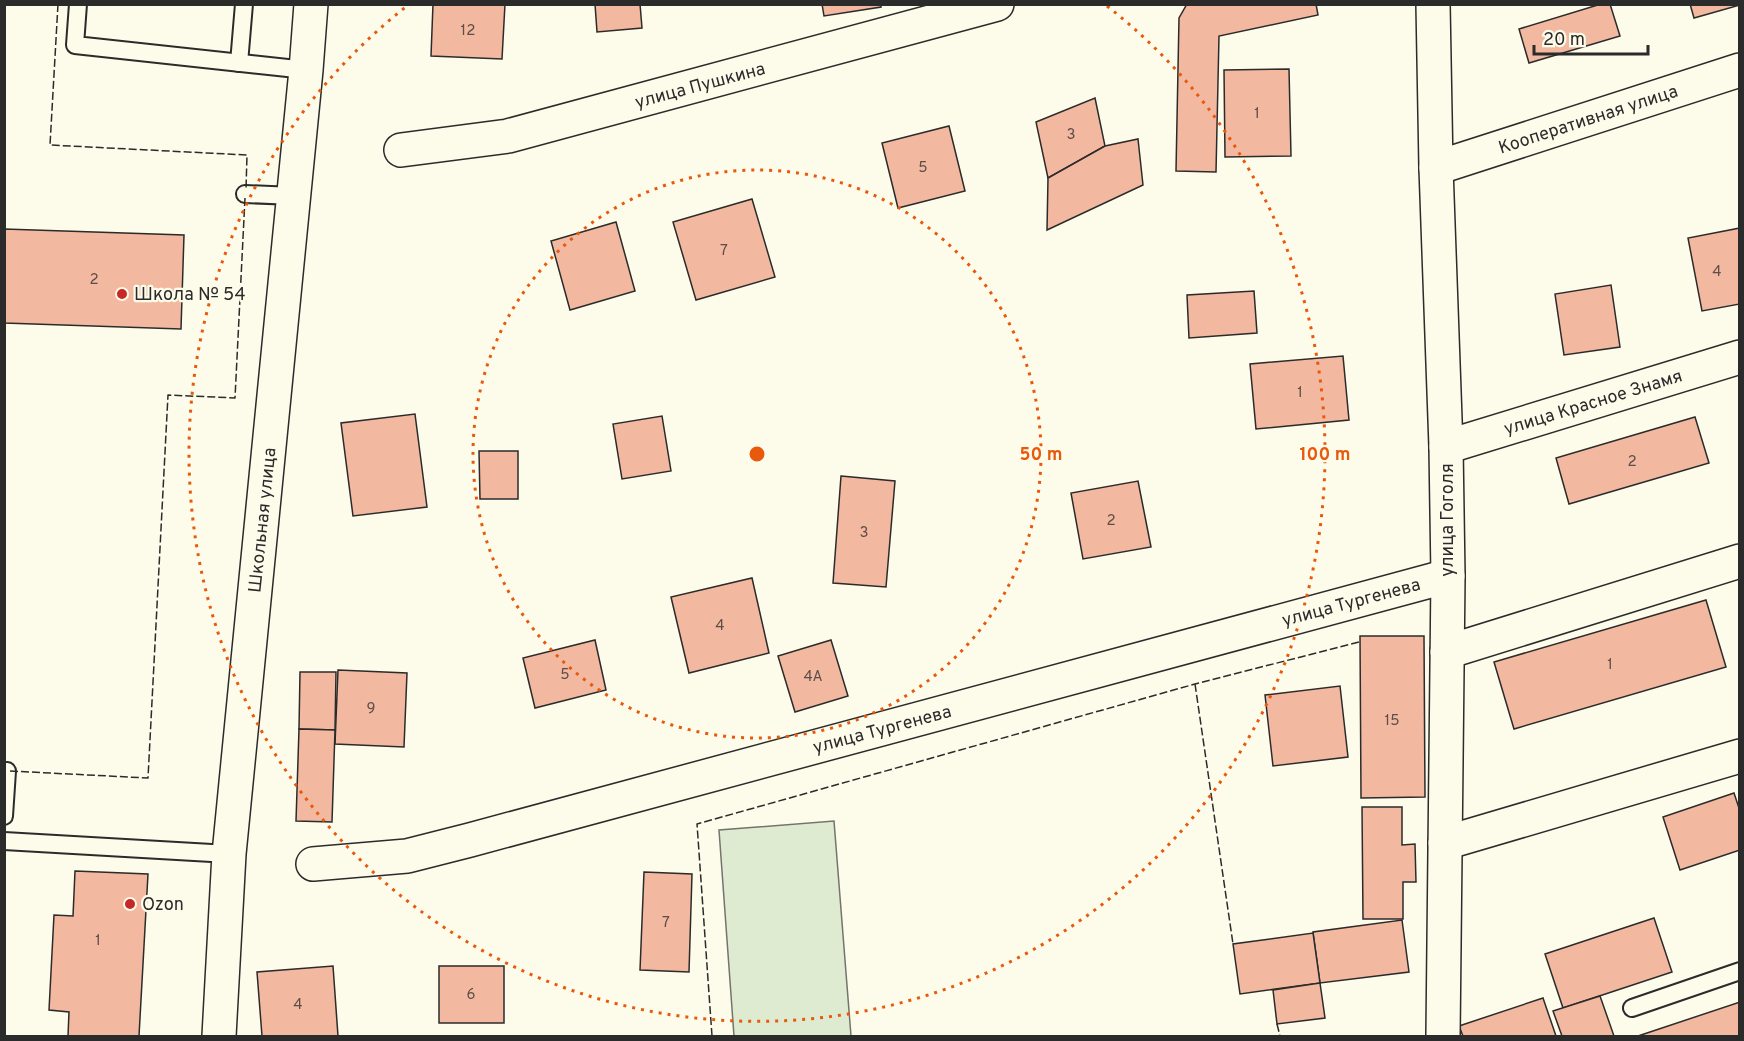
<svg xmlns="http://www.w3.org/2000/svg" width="1744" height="1041" font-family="Overpass,sans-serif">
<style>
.green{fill:#deebd1;stroke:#74746e;stroke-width:1.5}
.building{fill:#f2b8a0;stroke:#2b2b2b;stroke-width:1.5}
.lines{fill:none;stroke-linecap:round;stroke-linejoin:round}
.lane-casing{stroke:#2b2b2b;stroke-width:20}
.street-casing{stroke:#2b2b2b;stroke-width:36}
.lane{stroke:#fdfbea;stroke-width:16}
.street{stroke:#fdfbea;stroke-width:33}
.fence{stroke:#2b2b2b;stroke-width:1.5;stroke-dasharray:8 3;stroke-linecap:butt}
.ring{fill:none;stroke:#e8590c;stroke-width:3;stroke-dasharray:3 6}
.poi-dot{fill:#c62828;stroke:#fdfbea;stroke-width:2}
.labels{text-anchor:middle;stroke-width:4.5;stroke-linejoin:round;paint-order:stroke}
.number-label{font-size:15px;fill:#5d4e48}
.street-label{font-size:18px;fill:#2b2b2b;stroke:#fdfbea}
.poi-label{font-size:18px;fill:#2b2b2b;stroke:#fdfbea;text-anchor:start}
.centre{fill:#e8590c;stroke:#fdfbea;stroke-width:3}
.ring-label{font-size:18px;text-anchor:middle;font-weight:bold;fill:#e8590c;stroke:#fdfbea;stroke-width:4.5;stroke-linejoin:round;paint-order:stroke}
</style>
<rect width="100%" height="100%" fill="#fdfbea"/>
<polygon class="green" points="834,821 851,1036 734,1036 719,830"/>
<g class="building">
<polygon points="433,4 505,4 502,59 431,56"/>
<polygon points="595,4 640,4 642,28 597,32"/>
<polygon points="822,4 881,4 881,7 824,16"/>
<polygon points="1187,4 1316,4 1318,15 1219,36 1216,172 1176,171 1179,18"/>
<polygon points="1601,4 1610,4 1620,36 1529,63 1519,29"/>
<polygon points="1690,4 1740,4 1740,5 1694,18"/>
<polygon points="1289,69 1291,156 1225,157 1224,70"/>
<polygon points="1095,98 1105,146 1048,178 1036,122"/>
<polygon points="949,126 965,191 898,208 882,143"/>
<polygon points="1138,139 1143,185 1047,230 1048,178 1105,146"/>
<polygon points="752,199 775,277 696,300 673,222"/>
<polygon points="616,222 635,291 570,310 551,241"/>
<polygon points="1740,228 1740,304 1702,311 1688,238"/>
<polygon points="4,229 184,235 181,329 4,323"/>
<polygon points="1611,285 1620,347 1564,355 1555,294"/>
<polygon points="1254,291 1257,333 1189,338 1187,295"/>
<polygon points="1343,356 1349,420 1256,429 1250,364"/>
<polygon points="415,414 427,507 353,516 341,423"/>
<polygon points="662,416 671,471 622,479 613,424"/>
<polygon points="1695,417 1709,463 1569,504 1556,458"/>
<polygon points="479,451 518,451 518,499 480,499"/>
<polygon points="841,476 895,481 886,587 833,583"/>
<polygon points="1138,481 1151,547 1083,559 1071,493"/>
<polygon points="752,578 769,653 689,673 671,597"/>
<polygon points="1706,600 1726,667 1514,729 1494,662"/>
<polygon points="1360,636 1424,636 1425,797 1361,798"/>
<polygon points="595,640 606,690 535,708 523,658"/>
<polygon points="831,640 848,696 795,712 778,656"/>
<polygon points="338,670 407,673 404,747 335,744"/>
<polygon points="300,672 336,672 335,730 299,729"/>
<polygon points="1340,686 1348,757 1273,766 1265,695"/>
<polygon points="299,729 335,730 332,822 296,821"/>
<polygon points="1734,793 1740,811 1740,850 1680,870 1663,817"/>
<polygon points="1362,807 1402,807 1402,845 1415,844 1416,882 1403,882 1403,919 1363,919"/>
<polygon points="75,871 148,874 139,1036 68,1036 69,1012 49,1010 54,915 73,916"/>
<polygon points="644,872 692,874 689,972 640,970"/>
<polygon points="1654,918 1672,972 1563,1008 1545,954"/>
<polygon points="1402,920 1409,972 1320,983 1313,932"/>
<polygon points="1313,933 1320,983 1240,994 1233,944"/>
<polygon points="333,966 338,1036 262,1036 257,972"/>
<rect x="439" y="966" width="65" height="57"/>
<polygon points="1320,983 1325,1018 1277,1024 1273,990"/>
<polygon points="1600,996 1614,1036 1562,1036 1553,1011"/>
<polygon points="1543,998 1556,1036 1463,1036 1459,1026"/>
<polygon points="1740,1002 1740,1036 1638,1036"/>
</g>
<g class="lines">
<defs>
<g id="lane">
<polyline points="78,4 75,45 306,70"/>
<polyline points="239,63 244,4"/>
<polyline points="245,194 294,196"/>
<polyline points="4,816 7,771"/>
<polyline points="4,841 229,854"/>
<polyline points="1632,1008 1740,971"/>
</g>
<g id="street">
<polyline points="1433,4 1436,168 1446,447 1448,576 1443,1036"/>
<polyline points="401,150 508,136 997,4"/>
<polyline points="1436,168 1740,70"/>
<polyline points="1446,447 1740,357"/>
<polyline points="1447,652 1740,561"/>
<polyline points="1445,843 1740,756"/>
<polyline points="313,864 407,856 470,840 1448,576"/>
<polyline points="219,1036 229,854 306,70 311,4"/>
</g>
</defs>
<use href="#lane" class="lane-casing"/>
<use href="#street" class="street-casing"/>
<use href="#lane" class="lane"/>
<use href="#street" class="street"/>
<g class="fence">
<polyline points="58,4 50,145 247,155 246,189"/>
<polyline points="1195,684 1233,944"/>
<polyline points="10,771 148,778 168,395 235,398 245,198"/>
<polyline points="1277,1024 1280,1036"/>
<polyline points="712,1036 697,824 1195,684 1359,642"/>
</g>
</g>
<g class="ring">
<circle cx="757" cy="454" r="284"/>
<path d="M1107 6A568 568 0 1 1 407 6"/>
</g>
<g class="poi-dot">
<circle cx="122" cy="294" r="6"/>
<circle cx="130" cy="904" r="6"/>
</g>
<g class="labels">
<g class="number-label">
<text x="468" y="35">12</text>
<text x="1257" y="118">1</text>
<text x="1071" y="139">3</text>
<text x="923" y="172">5</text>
<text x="724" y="255">7</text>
<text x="1717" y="276">4</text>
<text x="94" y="284">2</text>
<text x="1300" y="397">1</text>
<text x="1632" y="466">2</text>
<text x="1111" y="525">2</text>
<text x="864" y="537">3</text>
<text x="720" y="630">4</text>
<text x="1610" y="669">1</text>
<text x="565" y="679">5</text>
<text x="813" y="681">4А</text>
<text x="371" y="713">9</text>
<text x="1392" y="725">15</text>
<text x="666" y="927">7</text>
<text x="98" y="945">1</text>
<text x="471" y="999">6</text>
<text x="298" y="1009">4</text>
</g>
<g class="street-label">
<text transform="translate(700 85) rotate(-15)" y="6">улица Пушкина</text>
<text transform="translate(1588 119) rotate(-18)" y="6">Кооперативная улица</text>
<text transform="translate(1593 402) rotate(-17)" y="6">улица Красное Знамя</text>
<text transform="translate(262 520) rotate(-84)" y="6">Школьная улица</text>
<text transform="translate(1447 520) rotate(-90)" y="6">улица Гоголя</text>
<text transform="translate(1351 602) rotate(-15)" y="6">улица Тургенева</text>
<text transform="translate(882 729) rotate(-15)" y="6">улица Тургенева</text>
</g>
<g class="poi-label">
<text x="134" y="300">Школа № 54</text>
<text x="142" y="910">Ozon</text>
</g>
</g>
<circle cx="757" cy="454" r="9" class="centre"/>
<g class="ring-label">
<text x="1041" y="460">50 m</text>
<text x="1325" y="460">100 m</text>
</g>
<rect width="1744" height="1041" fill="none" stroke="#2b2b2b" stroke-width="12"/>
<path d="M1534 45v9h114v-9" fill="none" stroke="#2b2b2b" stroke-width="3"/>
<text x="1543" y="45" font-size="18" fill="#2b2b2b" stroke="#fdfbea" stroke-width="4.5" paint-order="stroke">20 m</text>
</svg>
